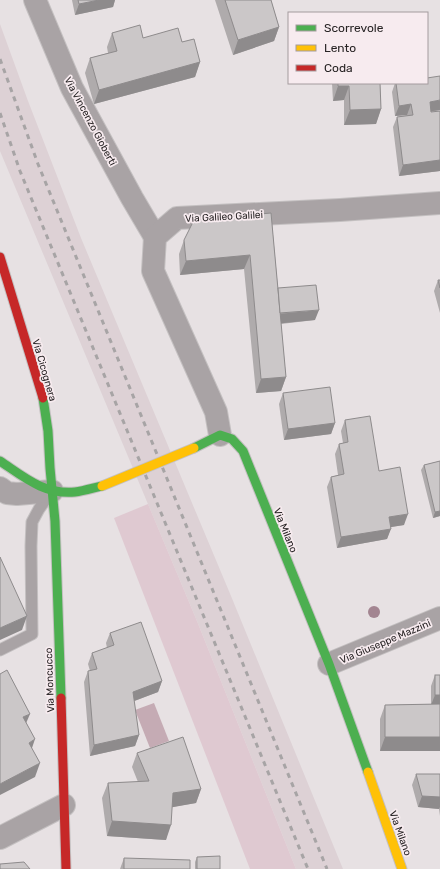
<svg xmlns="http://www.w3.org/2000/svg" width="440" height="869" font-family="Rubik,sans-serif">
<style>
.built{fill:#ddd1d5}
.green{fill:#dfc9d1}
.water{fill:#c5abb4}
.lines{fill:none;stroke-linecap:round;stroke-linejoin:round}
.lane-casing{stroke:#c4c0c1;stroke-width:13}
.street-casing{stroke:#c4c0c1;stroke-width:24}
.fast-casing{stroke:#c4c0c1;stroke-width:11}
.slow-casing{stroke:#c4c0c1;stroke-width:11}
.jam-casing{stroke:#c4c0c1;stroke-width:11}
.lane{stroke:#a9a3a5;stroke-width:11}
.street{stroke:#a9a3a5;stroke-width:22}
.fast{stroke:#4caf50;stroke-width:9}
.slow{stroke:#ffc107;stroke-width:9}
.jam{stroke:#c62828;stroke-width:9}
.rail{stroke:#a7a4a5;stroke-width:3;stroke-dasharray:5 5;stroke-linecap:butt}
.slow-bridge-casing{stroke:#c4c0c1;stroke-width:11;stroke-linecap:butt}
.slow-bridge{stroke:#ffc107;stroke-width:9}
.tree{fill:#a38591}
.wall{fill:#afabac}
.shaded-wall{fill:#8e8b8c}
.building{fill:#cbc7c8;stroke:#8e8b8c}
.labels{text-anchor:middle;stroke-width:3.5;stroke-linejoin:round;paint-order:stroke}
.street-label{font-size:10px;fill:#272324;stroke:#f7ebef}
</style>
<rect width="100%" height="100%" fill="#e7e1e3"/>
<polygon class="built" points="0,24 28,101 81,238 231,596 343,869 296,869 197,621 0,151"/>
<polygon class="green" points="148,504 197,621 296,869 250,869 114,518"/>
<polygon class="water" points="154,703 169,741 150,748 135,710"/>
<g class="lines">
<defs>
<polyline id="lane" points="0,650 32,634 31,546 32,522 39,509 51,492"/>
<g id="street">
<polyline points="35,0 72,88 132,198 155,237"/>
<polyline points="220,435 216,412 153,271 155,237 177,218 340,210 440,203"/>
<polyline points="0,488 7,493 17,494 52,491"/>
<polyline points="329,664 440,618"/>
<polyline points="0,838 64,805"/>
</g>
<g id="fast">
<polyline points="43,398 48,431 50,468 55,521 61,698"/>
<polyline points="194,448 220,435 232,439 243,451 329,664 368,772"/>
<path d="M0 461C24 477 44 495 75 492 84 491 93 488 102 486"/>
</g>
<polyline id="slow" points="368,772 402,869"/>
<g id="jam">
<polyline points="0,257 43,398"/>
<polyline points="61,698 66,869"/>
</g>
</defs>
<use href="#lane" class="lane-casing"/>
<use href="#street" class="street-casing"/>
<use href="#fast" class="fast-casing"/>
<use href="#slow" class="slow-casing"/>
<use href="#jam" class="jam-casing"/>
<use href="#lane" class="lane"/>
<use href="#street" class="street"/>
<use href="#fast" class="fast"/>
<use href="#slow" class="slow"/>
<use href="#jam" class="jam"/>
<g class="rail">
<polyline points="0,59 38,164 327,869"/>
<polyline points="0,113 20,171 308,869"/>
</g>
<defs>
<polyline id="slow-bridge" points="102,486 194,448"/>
</defs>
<use href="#slow-bridge" class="slow-bridge-casing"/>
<use href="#slow-bridge" class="slow-bridge"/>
</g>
<circle class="tree" cx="374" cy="612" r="6"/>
<g class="wall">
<polygon points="72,0 115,0 113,7 75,15"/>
<polygon points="215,0 271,0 279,27 274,41 233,55"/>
<polygon points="112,33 143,38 182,42 200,62 195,77 94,104 85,73 90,58 108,53 107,47"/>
<polygon points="332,83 380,83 381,109 376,124 344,125 344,100 333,101"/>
<polygon points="395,83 427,83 440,110 431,112 440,111 440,171 399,176 393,127 397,117 407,115 395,116 392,92"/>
<polygon points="271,213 278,288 315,320 281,324 286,377 281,391 256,393 244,269 180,275 179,254 184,240"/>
<polygon points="438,280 440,280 440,313 434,291"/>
<polygon points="283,393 335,423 331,434 284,440 279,404"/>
<polygon points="345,420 379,471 404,525 391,527 387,539 337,548 327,487 331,477 338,475 335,454 339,444 343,443 341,431"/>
<polygon points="440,461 440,516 433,518 421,470 424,465"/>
<polygon points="110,633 162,681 158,692 134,701 139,735 135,746 90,756 84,682 88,671 90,671 88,664 92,653 107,648 106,643"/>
<polygon points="435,675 440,675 440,751 380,751 380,719 385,705 431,704 431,686"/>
<polygon points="137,753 201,789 196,803 172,807 166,840 107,836 102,798 108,783 138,782 132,767"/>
<polygon points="416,774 440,774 440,816 439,809 418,807 412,785"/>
<polygon points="197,857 220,869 195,869 195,862"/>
<polygon points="124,858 190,869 120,869"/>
</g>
<g class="shaded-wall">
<polygon points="99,0 115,0 113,7 75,15 79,4"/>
<polygon points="279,27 274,41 233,55 238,40"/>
<polygon points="200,62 195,77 94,104 99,90"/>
<polygon points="338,86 349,86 344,100 333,101"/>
<polygon points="440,100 440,110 426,112 430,102"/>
<polygon points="411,104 407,115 395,116 399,106"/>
<polygon points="381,109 376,124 344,125 350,110"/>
<polygon points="440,160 440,171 399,176 403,165"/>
<polygon points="250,255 244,269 180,275 186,261"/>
<polygon points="319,310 315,320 274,324 278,314"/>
<polygon points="286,377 281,391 256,393 261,379"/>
<polygon points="335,423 331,434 284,440 288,429"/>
<polygon points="440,511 440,516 433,518 435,512"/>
<polygon points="408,514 404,525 385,528 389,517"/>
<polygon points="391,529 387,539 337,548 341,537"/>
<polygon points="27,616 22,630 0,640 0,628"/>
<polygon points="162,681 158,692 129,703 133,692"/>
<polygon points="435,695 440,695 440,705 431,705"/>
<polygon points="30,714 24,728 23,717"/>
<polygon points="139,735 135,746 90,756 94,745"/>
<polygon points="385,737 440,737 440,751 380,751"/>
<polygon points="35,739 30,754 29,743"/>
<polygon points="40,763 35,777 0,795 0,784"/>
<polygon points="201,789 196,803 168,808 173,793"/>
<polygon points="422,796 440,797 440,807 439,809 418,807"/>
<polygon points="112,821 171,825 166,840 107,836"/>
</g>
<g class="building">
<polygon points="78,0 99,0 79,4"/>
<polygon points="225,0 271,0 279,27 238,40"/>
<polygon points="140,25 143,38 178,28 182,42 194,39 200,62 99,90 90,58 117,51 112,33"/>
<polygon points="440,76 440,100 430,102 431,112 440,111 440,160 403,165 397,117 413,115 411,104 399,106 396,83 427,83 427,78"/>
<polygon points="338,83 380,83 381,109 350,110 349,86 338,86"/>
<polygon points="271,213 286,377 261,379 250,255 186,261 184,240 194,220"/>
<polygon points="438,280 440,280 440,288"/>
<polygon points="316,285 319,310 280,313 278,288"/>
<polygon points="330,387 335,423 288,429 283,393"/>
<polygon points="370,416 379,471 400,467 408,514 389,517 391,529 341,537 331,477 344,474 339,444 348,442 345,420"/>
<polygon points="440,461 440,511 435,512 424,465"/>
<polygon points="0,557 27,616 0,628"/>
<polygon points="141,622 162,681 133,692 139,735 94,745 88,671 97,669 92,653 114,645 110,633"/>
<polygon points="7,670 30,714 23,717 35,739 29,743 40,763 0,784 0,674"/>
<rect x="435" y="675" width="5" height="20"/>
<polygon points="440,704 440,737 385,737 385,705"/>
<polygon points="183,737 201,789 173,793 171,825 112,821 108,783 149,781 137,753"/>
<polygon points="416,774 440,774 440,797 422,796"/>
<polygon points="220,856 220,869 197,869 197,857"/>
<polygon points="124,858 190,860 190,869 124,869"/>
<polygon points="24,862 30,869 0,869 0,864"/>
</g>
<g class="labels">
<g class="street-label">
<text transform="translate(91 121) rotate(62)" y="4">Via Vincenzo Gioberti</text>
<text transform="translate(224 216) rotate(-3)" y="4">Via Galileo Galilei</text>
<text transform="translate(45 370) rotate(74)" y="4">Via Cicognera</text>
<text transform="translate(286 530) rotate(68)" y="4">Via Milano</text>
<text transform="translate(385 641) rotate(-23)" y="4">Via Giuseppe Mazzini</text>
<text transform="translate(49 680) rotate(-92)" y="4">Via Moncucco</text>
<text transform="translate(401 833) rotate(70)" y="4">Via Milano</text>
</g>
</g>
<rect x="288" y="12" width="140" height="72" fill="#f7ebef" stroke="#a49b9e"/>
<rect x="296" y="25" width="20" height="6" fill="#4caf50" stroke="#a49b9e"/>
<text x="324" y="32" font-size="12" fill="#272324">Scorrevole</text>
<rect x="296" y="45" width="20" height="6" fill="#ffc107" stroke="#a49b9e"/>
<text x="324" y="52" font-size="12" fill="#272324">Lento</text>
<rect x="296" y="65" width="20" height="6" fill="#c62828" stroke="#a49b9e"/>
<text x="324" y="72" font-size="12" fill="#272324">Coda</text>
</svg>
